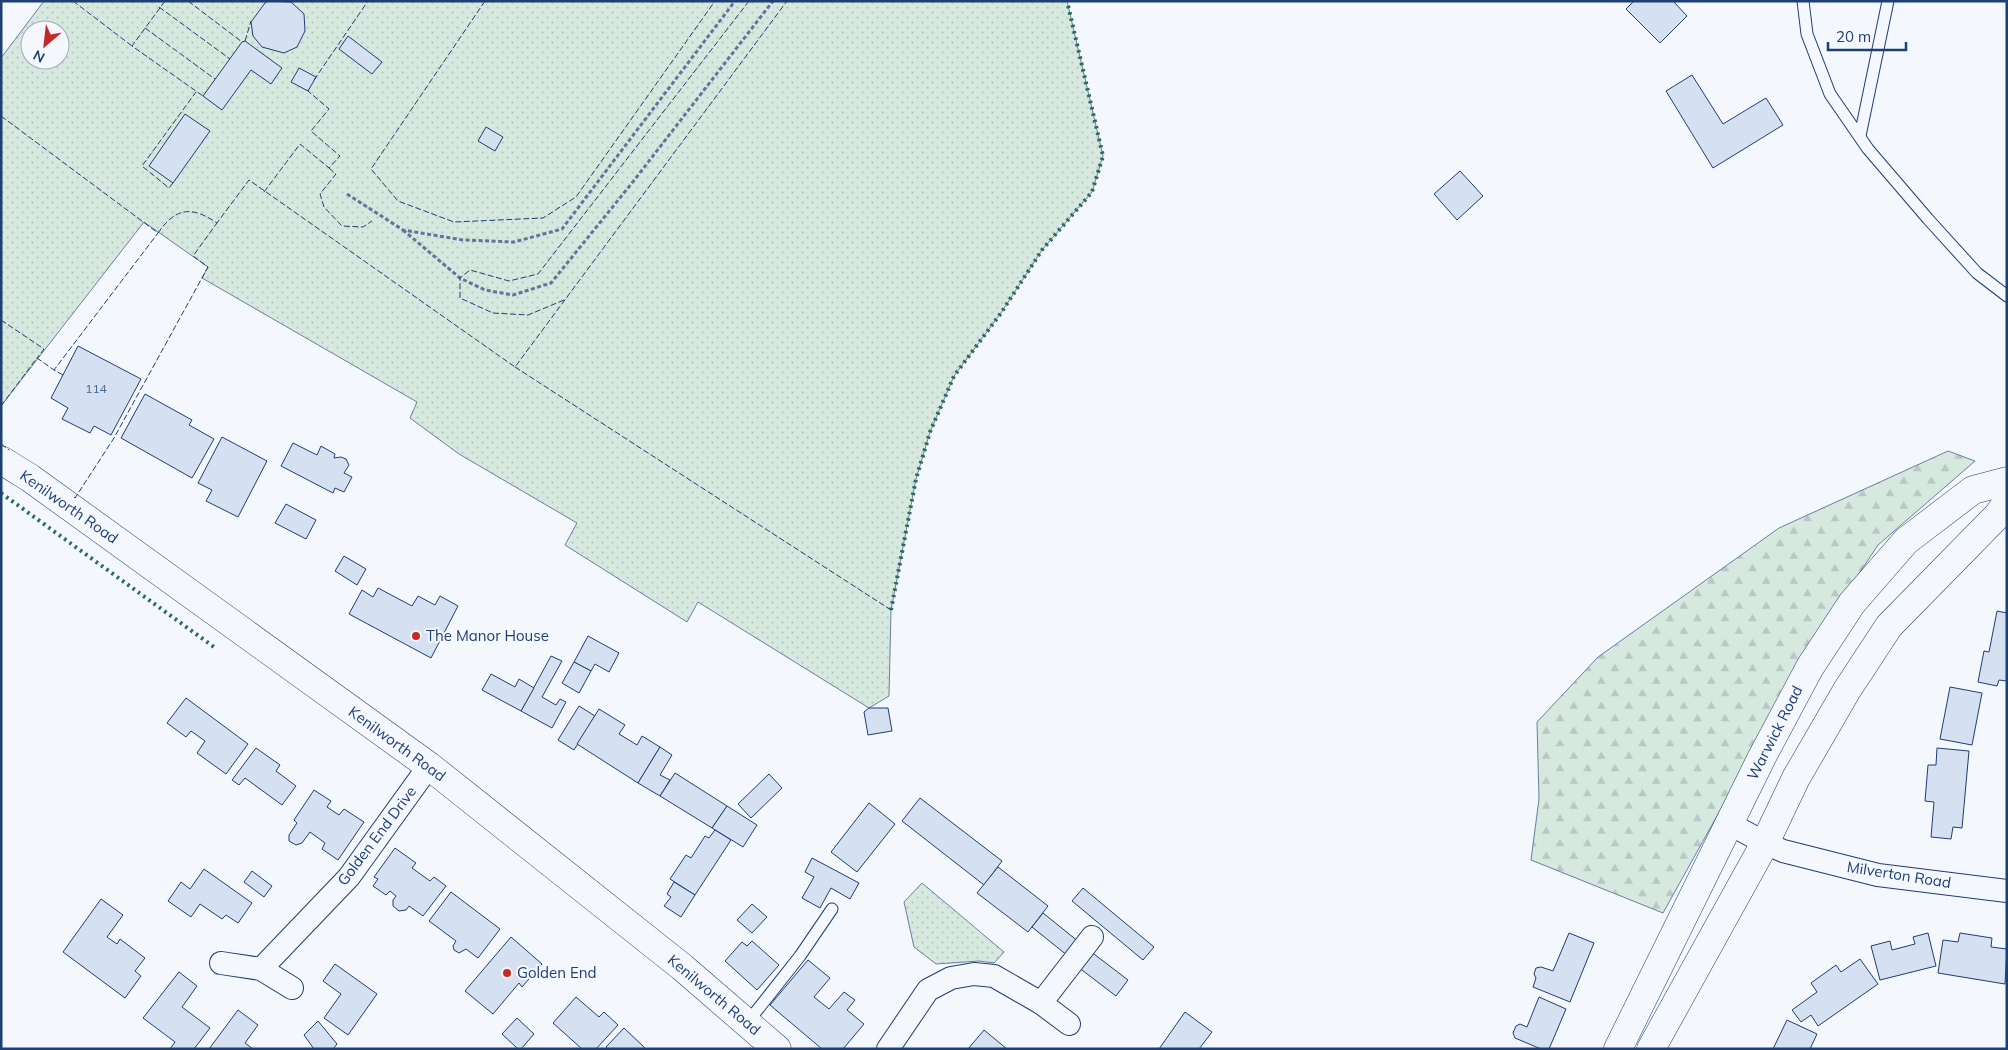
<svg xmlns="http://www.w3.org/2000/svg" width="2008" height="1050" font-family="Mulish,sans-serif">
<style>
.grass{fill:url(#grass-dots);stroke:#687fa3;fill-rule:evenodd}
.forest{fill:url(#forest-firs);stroke:#687fa3}
.building{fill:#d5e0f0;stroke:#1d3f73}
.lines{fill:none;stroke-linecap:round;stroke-linejoin:round}
.service-casing{stroke:#1d3f73;stroke-width:13}
.minor-casing{stroke:#1d3f73;stroke-width:24}
.secondary-casing{stroke:#1d3f73;stroke-width:29}
.primary-casing{stroke:#1d3f73;stroke-width:29}
.path{stroke:#5e769c;stroke-width:3;stroke-dasharray:4 2.5;stroke-linecap:butt}
.service{stroke:#f4f7fb;stroke-width:11}
.minor{stroke:#f4f7fb;stroke-width:22}
.secondary{stroke:#f4f7fb;stroke-width:28}
.primary{stroke:#f4f7fb;stroke-width:28}
.hedge{stroke:#2c6c60;stroke-width:4;stroke-dasharray:2.5 4;stroke-linecap:butt}
.fence{stroke:#1d3f73;stroke-width:1;stroke-dasharray:6 2.5;stroke-linecap:butt}
.poi-dot{fill:#c62828;stroke:#f4f7fb;stroke-width:2}
.labels{text-anchor:middle;stroke-width:4;stroke-linejoin:round;paint-order:stroke}
.number-label{font-size:12px;fill:#4b6792}
.street-label{font-size:15px;fill:#1d3f73;stroke:#f4f7fb}
.poi-label{font-size:15px;fill:#1d3f73;stroke:#f4f7fb;text-anchor:start}
</style>
<defs>
<pattern id="grass-dots" width="8" height="8" patternUnits="userSpaceOnUse" patternTransform="scale(1.25)"><rect width="8" height="8" fill="#d7e8df"/><path d="M2 2h.1M6 6h.1" fill="none" stroke="#b8c8c3" stroke-width="1.8" stroke-linecap="round"/></pattern>
<pattern id="forest-firs" width="22" height="20" patternUnits="userSpaceOnUse" patternTransform="scale(1.25)"><rect width="22" height="20" fill="#d7e8df"/><path d="M5 1l3.5 6h-7zM16 11l3.5 6h-7z" fill="#b8c8c3"/></pattern>
</defs>
<rect width="100%" height="100%" fill="#f4f7fb"/>
<g class="grass">
<path d="M44 1H1067L1103 156 1092 192 1042 250 1001 313 954 376 930 432 916 479 891 610 889 696 869 708 698 602 687 622 565 545 577 523 459 454 410 418 417 402 202 278 208 267 144 222 1 406V58ZM30 30H60V60H30Z"/>
<polygon points="922,883 1004,952 994,963 979,961 936,964 914,947 904,902"/>
</g>
<polygon class="forest" points="1948,451 1975,461 1878,545 1816,638 1663,913 1531,860 1539,799 1537,722 1598,657 1779,528"/>
<g class="building">
<polygon points="268,1 291,2 304,14 305,31 297,47 284,53 262,47 253,36 251,22 265,3"/>
<polygon points="1634,1 1673,1 1687,16 1660,43 1626,9"/>
<polygon points="348,36 382,62 372,74 339,49"/>
<polygon points="245,41 282,68 271,84 251,70 222,110 203,96 242,42"/>
<polygon points="299,68 316,77 308,91 291,82"/>
<polygon points="1692,75 1723,124 1766,98 1783,125 1713,168 1666,91"/>
<polygon points="185,114 210,131 173,183 149,166"/>
<polygon points="486,127 503,137 495,151 478,141"/>
<polygon points="1460,171 1483,196 1457,220 1434,194"/>
<polygon points="78,346 141,379 111,435 94,426 90,433 62,419 68,408 51,398"/>
<polygon points="145,394 192,420 189,425 214,439 192,478 121,438"/>
<polygon points="222,437 267,461 238,517 206,501 212,490 198,483"/>
<polygon points="293,443 317,455 321,446 335,454 334,458 341,457 346,459 349,465 344,473 352,477 344,492 335,488 333,493 281,466"/>
<polygon points="286,504 316,520 306,539 275,523"/>
<polygon points="344,556 366,569 357,585 335,571"/>
<polygon points="378,588 412,606 418,596 435,605 440,596 458,606 431,658 349,614 362,590 373,597"/>
<polygon points="1997,611 2007,613 2007,681 1999,680 1997,686 1978,682 1984,651 1989,652"/>
<polygon points="588,636 619,653 609,672 595,664 591,671 574,662"/>
<polygon points="551,656 562,661 542,697 556,705 560,699 566,702 552,728 521,711"/>
<polygon points="574,662 591,671 579,693 562,683"/>
<polygon points="491,674 515,687 519,679 534,688 521,711 482,690"/>
<polygon points="1950,687 1982,693 1972,745 1940,739"/>
<polygon points="186,698 248,744 226,774 197,753 205,741 191,731 186,737 167,723"/>
<polygon points="579,706 595,716 574,750 558,740"/>
<polygon points="869,708 888,708 892,731 868,735 864,712"/>
<polygon points="599,709 625,725 619,734 637,745 642,736 660,747 638,783 577,744"/>
<polygon points="660,747 672,755 660,775 670,780 660,796 638,783"/>
<polygon points="256,748 280,765 276,771 296,786 282,805 245,778 239,785 232,780"/>
<polygon points="1937,748 1969,751 1962,828 1953,827 1951,839 1931,837 1934,802 1925,801 1928,765 1936,765"/>
<polygon points="675,773 727,806 712,828 660,796"/>
<polygon points="769,774 782,788 751,818 738,804"/>
<polygon points="314,790 331,801 327,807 339,815 344,809 364,822 338,860 322,849 325,843 310,832 302,843 296,845 289,841 289,835 297,823 294,820"/>
<polygon points="920,798 1002,861 984,885 902,821"/>
<polygon points="869,803 895,824 857,872 831,852"/>
<polygon points="727,806 757,825 743,847 712,828"/>
<polygon points="715,830 731,840 695,895 670,879 686,855 691,858 705,836 709,838"/>
<polygon points="395,848 416,863 412,868 430,881 434,877 446,886 423,916 409,906 406,910 399,911 393,906 393,900 396,896 390,891 386,895 373,886 378,879 374,877"/>
<polygon points="812,858 859,883 850,899 831,888 820,908 802,898 814,877 805,872"/>
<polygon points="998,867 1048,906 1028,932 977,893"/>
<polygon points="204,869 252,903 238,923 226,915 222,919 200,904 191,917 168,901 181,882 190,889"/>
<polygon points="252,871 272,886 264,897 244,882"/>
<polygon points="674,882 695,895 681,917 664,906 671,897 667,894"/>
<polygon points="1083,888 1154,947 1143,960 1072,901"/>
<polygon points="451,892 500,929 478,958 466,949 459,953 454,950 453,946 456,941 429,921"/>
<polygon points="101,899 123,915 107,937 117,944 120,939 145,958 135,971 141,976 125,998 63,952"/>
<polygon points="752,904 767,917 752,933 737,920"/>
<polygon points="1043,913 1079,942 1068,956 1032,927"/>
<polygon points="1569,933 1594,943 1570,1002 1533,987 1536,978 1534,974 1536,968 1541,967 1553,971"/>
<polygon points="1928,933 1936,966 1880,980 1871,946 1890,941 1892,950 1915,944 1913,937"/>
<polygon points="1960,933 1992,938 1991,947 2007,949 2005,984 1938,973 1943,940 1958,942"/>
<polygon points="511,937 542,964 522,987 519,983 493,1014 465,991"/>
<polygon points="752,941 779,965 757,990 725,961 742,942 747,946"/>
<polygon points="1090,951 1128,980 1116,996 1078,967"/>
<polygon points="1860,959 1878,984 1818,1026 1811,1015 1801,1022 1792,1010 1817,992 1811,983 1836,965 1841,972"/>
<polygon points="808,960 830,978 814,997 829,1009 844,992 855,1000 847,1010 864,1024 843,1049 822,1049 770,1005"/>
<polygon points="335,964 377,994 348,1035 324,1018 341,994 323,981"/>
<polygon points="179,972 197,986 182,1007 210,1028 194,1049 170,1049 175,1042 143,1018"/>
<polygon points="576,997 599,1017 604,1012 618,1025 596,1049 582,1049 553,1023"/>
<polygon points="1539,997 1566,1009 1549,1049 1541,1049 1515,1038 1513,1033 1516,1026 1520,1024 1527,1027"/>
<polygon points="238,1010 258,1025 245,1043 253,1049 209,1049"/>
<polygon points="1185,1012 1212,1032 1199,1049 1159,1049"/>
<polygon points="517,1018 534,1034 521,1049 518,1049 502,1034"/>
<polygon points="1787,1020 1817,1034 1810,1049 1773,1049"/>
<polygon points="318,1021 337,1044 333,1049 314,1049 304,1035"/>
<polygon points="624,1028 646,1049 608,1049 606,1047"/>
<polygon points="984,1030 1007,1049 968,1049"/>
</g>
<g class="lines">
<defs>
<g id="service">
<polyline points="1803,1 1807,34 1830,94 1868,149 1928,219 1977,273 2007,296"/>
<polyline points="1860,136 1888,1"/>
<polyline points="747,1023 800,956 832,909"/>
</g>
<g id="minor">
<polyline points="1730,824 1765,843 1783,851 1878,875 2007,891"/>
<polyline points="221,963 261,969 292,988"/>
<polyline points="261,969 349,877 429,766"/>
<polyline points="1069,1024 1041,1003 1092,937"/>
<polyline points="888,1049 928,990 951,978 974,974 994,976 1041,1003"/>
</g>
<polyline id="secondary" points="1,460 30,478 429,766 682,967 777,1049"/>
<g id="primary">
<polyline points="1618,1049 1762,757 1810,667 1852,603 1906,541 1973,490 2007,481"/>
<polyline points="1651,1049 1765,843 1796,778 1847,690 1889,626 1998,515 2007,502"/>
</g>
</defs>
<use href="#service" class="service-casing"/>
<use href="#minor" class="minor-casing"/>
<use href="#secondary" class="secondary-casing"/>
<use href="#primary" class="primary-casing"/>
<g class="path">
<polyline points="347,194 403,230 463,240 514,242 562,229 735,1"/>
<polyline points="403,230 460,278 485,290 513,295 551,283 632,183 773,1"/>
</g>
<use href="#service" class="service"/>
<use href="#minor" class="minor"/>
<use href="#secondary" class="secondary"/>
<use href="#primary" class="primary"/>
<g class="hedge">
<polyline points="1,493 214,647"/>
<polyline points="891,610 916,479 930,432 954,376 1001,313 1042,250 1092,192 1103,156 1067,1"/>
</g>
<g class="fence">
<polyline points="73,1 132,46"/>
<polyline points="165,1 132,46 203,96"/>
<polyline points="188,1 242,42"/>
<polyline points="485,1 371,169 398,201 454,222 543,218 576,197 715,1"/>
<polyline points="159,7 230,59"/>
<polyline points="145,28 215,79"/>
<polyline points="245,41 251,21"/>
<polyline points="314,80 368,1"/>
<path d="M1 116 158 233C176 207 192 206 217 223L249 180 515 367 787 1"/>
<polyline points="329,168 336,174 320,194 324,207 342,226 363,227 372,221"/>
<polyline points="173,183 169,188 142,166 196,92"/>
<polyline points="264,192 300,144 329,168 340,156 311,131 329,109 308,91 309,88"/>
<polyline points="564,300 528,315 493,313 460,298 460,278 470,270 509,281 538,274 749,1"/>
<polyline points="1,320 44,349 37,358"/>
<polyline points="515,367 891,610"/>
<polyline points="63,375 54,370 158,233"/>
<polyline points="1,406 37,358 54,370"/>
<polyline points="1,444 9,450"/>
<polyline points="74,497 75,498 114,438 208,267 193,256 217,223"/>
</g>
</g>
<g class="poi-dot">
<circle cx="416" cy="636" r="5"/>
<circle cx="507" cy="973" r="5"/>
</g>
<g class="labels">
<g class="number-label">
<text x="96" y="393">114</text>
</g>
<g class="street-label">
<text transform="translate(69 507) rotate(35)" y="5">Kenilworth Road</text>
<text transform="translate(1775 733) rotate(-63)" y="5">Warwick Road</text>
<text transform="translate(397 744) rotate(36)" y="5">Kenilworth Road</text>
<text transform="translate(377 836) rotate(-53)" y="5">Golden End Drive</text>
<text transform="translate(1899 875) rotate(9)" y="5">Milverton Road</text>
<text transform="translate(714 995) rotate(40)" y="5">Kenilworth Road</text>
</g>
<g class="poi-label">
<text x="426" y="641">The Manor House</text>
<text x="517" y="978">Golden End</text>
</g>
</g>
<rect width="2008" height="1050" fill="none" stroke="#1d3f73" stroke-width="5"/>
<g transform="translate(45 45) rotate(208)"><circle r="24" fill="#f4f7fb" stroke="#9eadc5"/>
<path d="M0-4L9 19L0 12L-9 19Z" fill="#c62828"/>
<text y="-8" font-size="14" font-weight="bold" text-anchor="middle" fill="#1d3f73">N</text>
</g>
<path d="M1828 42v8h78v-8" fill="none" stroke="#1d3f73" stroke-width="2.5"/>
<text x="1836" y="42" font-size="15" fill="#1d3f73" stroke="#f4f7fb" stroke-width="4" paint-order="stroke">20 m</text>
</svg>
